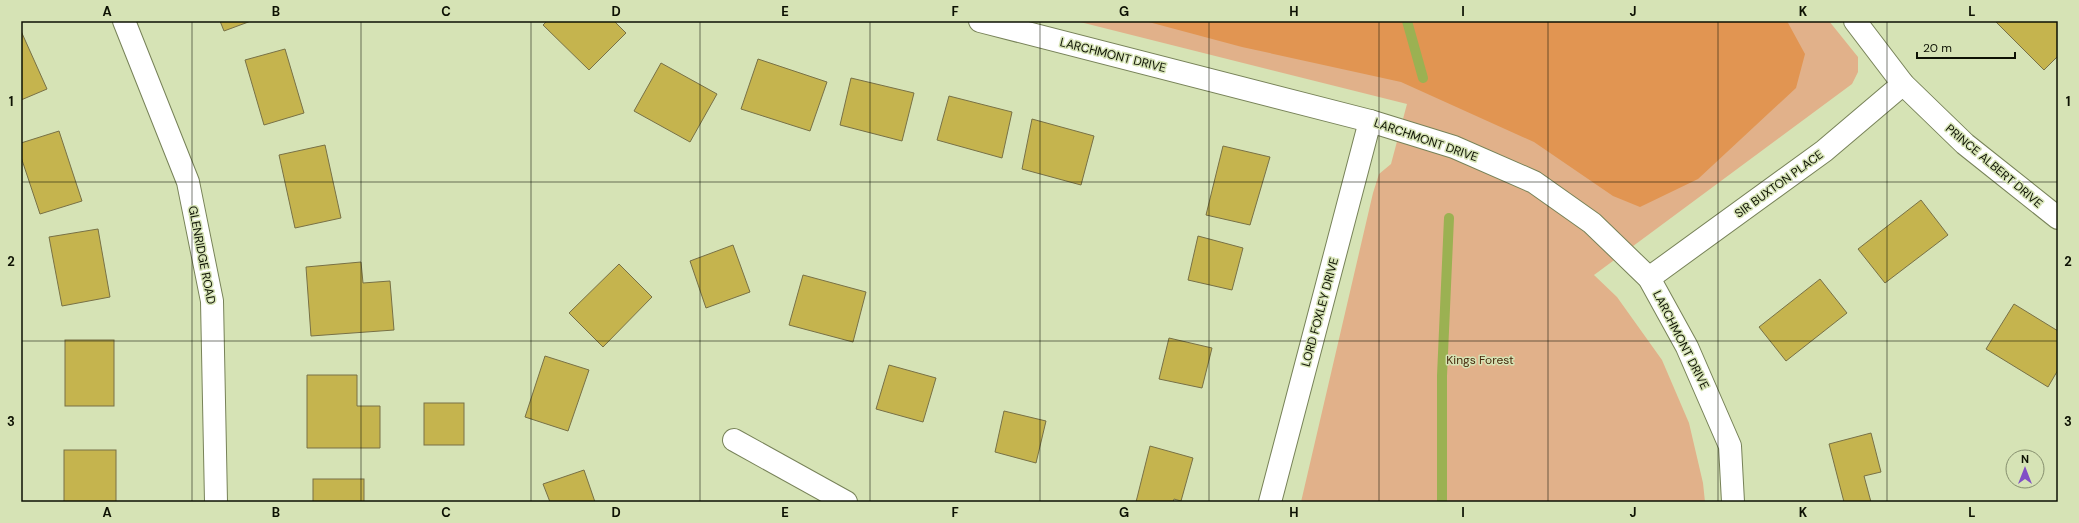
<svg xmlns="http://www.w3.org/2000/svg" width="2079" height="523" font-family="'DM Sans',sans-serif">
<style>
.green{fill:#e1b18a}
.forest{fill:#e19552}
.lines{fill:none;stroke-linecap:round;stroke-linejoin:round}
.stream{stroke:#9bb152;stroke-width:10}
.building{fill:#c5b44e;stroke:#787146}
.street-casing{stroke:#778258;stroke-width:24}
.street{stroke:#fff;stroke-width:22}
.grid{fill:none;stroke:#0d1103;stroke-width:1;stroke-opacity:0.55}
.labels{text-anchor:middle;stroke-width:3;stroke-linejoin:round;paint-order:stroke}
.street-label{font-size:12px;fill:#0d1103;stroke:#d6e3b5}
.park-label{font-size:12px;fill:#47290c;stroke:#d6e3b5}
.neatline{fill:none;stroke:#0d1103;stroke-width:1.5}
.grid-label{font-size:13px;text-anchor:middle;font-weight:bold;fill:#0d1103}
</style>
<rect width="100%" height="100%" fill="#d6e3b5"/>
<polygon class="green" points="1076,21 1829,21 1858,57 1858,72 1852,84 1594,275 1617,297 1662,360 1689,423 1703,483 1705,502 1301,502 1373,193 1379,174 1391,164 1407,104"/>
<polygon class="forest" points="1145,21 1787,21 1805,54 1796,88 1698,179 1640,207 1613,196 1534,142 1401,82 1242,47"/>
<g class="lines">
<g class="stream">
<polyline points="1407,21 1423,78"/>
<polyline points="1442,502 1442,376 1449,218"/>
</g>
</g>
<g class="building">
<polygon points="220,21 251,21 224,31"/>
<polygon points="547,21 614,21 626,33 589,70 543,25"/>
<polygon points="1995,21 2058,21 2058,56 2044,70"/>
<polygon points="21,31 47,89 21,100"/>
<polygon points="285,49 304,113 264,125 245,60"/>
<polygon points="758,59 827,82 810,131 741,109"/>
<polygon points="661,63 717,94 690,142 634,111"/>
<polygon points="851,78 914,93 902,141 840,125"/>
<polygon points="949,96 1012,112 1002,158 937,140"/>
<polygon points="1032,119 1094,136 1081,185 1022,169"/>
<polygon points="59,131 82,201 40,214 21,157 21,143"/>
<polygon points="325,145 341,218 295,228 279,155"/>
<polygon points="1223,146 1270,157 1250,225 1206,215"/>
<polygon points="1921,200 1948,235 1885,283 1858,249"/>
<polygon points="98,229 110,297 62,306 49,237"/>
<polygon points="1198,236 1243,248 1232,290 1188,280"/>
<polygon points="733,245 750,292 706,308 690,261"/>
<polygon points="361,262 363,283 390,281 394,330 311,336 306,267"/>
<polygon points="619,264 652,297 603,347 569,313"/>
<polygon points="803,275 866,292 853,342 789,325"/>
<polygon points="1820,279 1847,313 1786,361 1759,327"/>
<polygon points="2014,304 2058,331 2058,370 2048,387 1986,349"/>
<polygon points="1169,338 1212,348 1202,388 1159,379"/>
<rect x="65" y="340" width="49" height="66"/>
<polygon points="545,356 589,370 568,431 525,417"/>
<polygon points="889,365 936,378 923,422 876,409"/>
<polygon points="307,375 357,375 357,406 380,406 380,448 307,448"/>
<rect x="424" y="403" width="40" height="42"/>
<polygon points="1004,411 1046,421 1036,463 995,452"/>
<polygon points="1871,433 1881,472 1864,476 1871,502 1844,502 1829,444"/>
<polygon points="1150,446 1193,458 1181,501 1174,499 1173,502 1136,502"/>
<rect x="64" y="450" width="52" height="52"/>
<polygon points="584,470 595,502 550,502 543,484"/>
<rect x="313" y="479" width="51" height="23"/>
</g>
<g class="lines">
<defs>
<g id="street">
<polyline points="124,21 188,182 212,301 216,502"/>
<polyline points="980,21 1370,121 1454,147 1534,182 1592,223 1649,278 1687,347 1730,446 1733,502"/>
<polyline points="1855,21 1903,84 1965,144 2058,218"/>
<polyline points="1649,278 1824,151 1903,84"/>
<polyline points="734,440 846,502"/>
<polyline points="1270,502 1370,121"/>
</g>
</defs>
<use href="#street" class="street-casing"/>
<use href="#street" class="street"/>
</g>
<path class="grid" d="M192 21V502M361 21V502M531 21V502M700 21V502M870 21V502M1040 21V502M1209 21V502M1379 21V502M1548 21V502M1718 21V502M1887 21V502M21 182H2058M21 341H2058"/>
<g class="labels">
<g class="street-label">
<text transform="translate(1113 55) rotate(14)" y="4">LARCHMONT DRIVE</text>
<text transform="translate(1426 140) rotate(19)" y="4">LARCHMONT DRIVE</text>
<text transform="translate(1994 166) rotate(40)" y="4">PRINCE ALBERT DRIVE</text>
<text transform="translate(1779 184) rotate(-36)" y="4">SIR BUXTON PLACE</text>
<text transform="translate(202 255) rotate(79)" y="4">GLENRIDGE ROAD</text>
<text transform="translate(1320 312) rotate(-75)" y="4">LORD FOXLEY DRIVE</text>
<text transform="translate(1681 340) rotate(63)" y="4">LARCHMONT DRIVE</text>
</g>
<g class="park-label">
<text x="1480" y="364">Kings Forest</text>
</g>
</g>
<rect width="2079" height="523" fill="none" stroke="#d6e3b5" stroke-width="44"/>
<g transform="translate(2025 469)"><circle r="19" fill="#d6e3b5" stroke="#868f6e"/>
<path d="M0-3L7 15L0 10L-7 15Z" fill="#814ec6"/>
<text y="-6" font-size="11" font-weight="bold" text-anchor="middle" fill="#0d1103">N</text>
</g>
<path d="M1917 52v6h98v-6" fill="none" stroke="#0d1103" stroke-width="2"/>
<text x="1923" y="52" font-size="12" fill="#0d1103" stroke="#d6e3b5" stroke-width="3" paint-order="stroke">20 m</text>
<rect x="22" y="22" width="2035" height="479" class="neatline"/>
<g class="grid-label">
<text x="107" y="16">A</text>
<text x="276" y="16">B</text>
<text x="446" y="16">C</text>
<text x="616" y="16">D</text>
<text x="785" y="16">E</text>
<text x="955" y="16">F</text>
<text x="1124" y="16">G</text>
<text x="1294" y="16">H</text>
<text x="1463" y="16">I</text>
<text x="1633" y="16">J</text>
<text x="1803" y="16">K</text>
<text x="1972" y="16">L</text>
<text x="11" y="106">1</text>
<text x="2068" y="106">1</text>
<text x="11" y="266">2</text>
<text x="2068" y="266">2</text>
<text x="11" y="426">3</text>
<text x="2068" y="426">3</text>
<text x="107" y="517">A</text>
<text x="276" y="517">B</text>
<text x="446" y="517">C</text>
<text x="616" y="517">D</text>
<text x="785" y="517">E</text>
<text x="955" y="517">F</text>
<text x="1124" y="517">G</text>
<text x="1294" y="517">H</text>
<text x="1463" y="517">I</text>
<text x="1633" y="517">J</text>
<text x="1803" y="517">K</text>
<text x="1972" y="517">L</text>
</g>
</svg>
